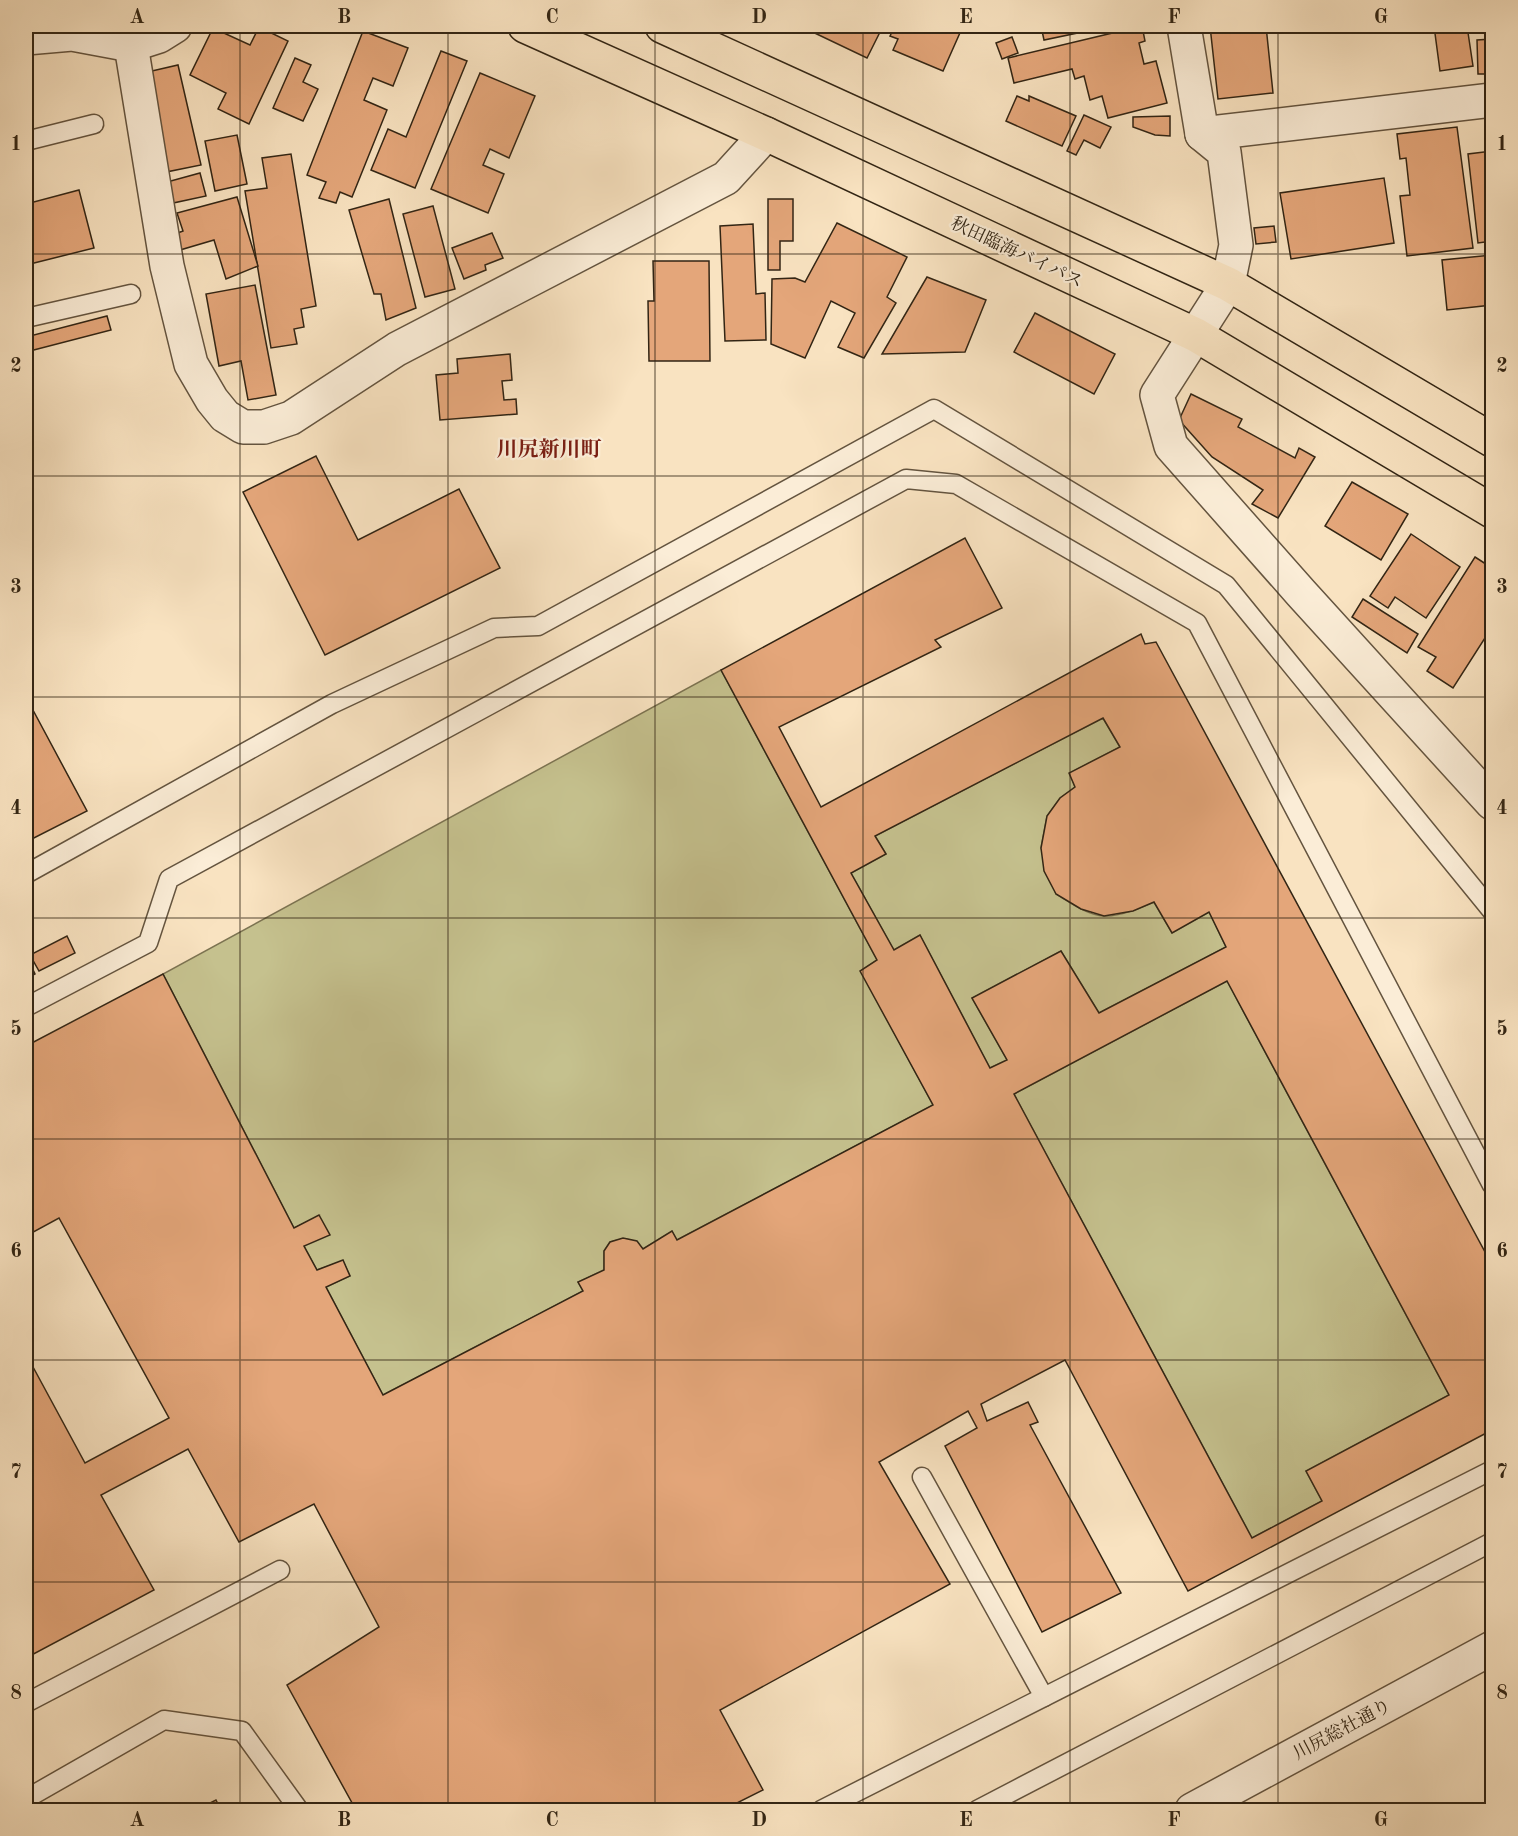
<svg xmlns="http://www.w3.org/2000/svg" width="1518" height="1836" font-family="'Old Standard TT','Noto Serif JP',serif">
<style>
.green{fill:#c5c18e;stroke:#7c7351;stroke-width:1.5}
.building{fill:#e4a67a;stroke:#322514;stroke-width:1.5;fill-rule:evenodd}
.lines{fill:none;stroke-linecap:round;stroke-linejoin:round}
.service-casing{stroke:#64543f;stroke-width:21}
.minor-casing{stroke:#64543f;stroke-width:36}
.tertiary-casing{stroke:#64543f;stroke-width:36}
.trunk-casing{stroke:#322514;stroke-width:36}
.service{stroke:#fbedd7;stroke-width:18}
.minor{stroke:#fbedd7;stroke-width:33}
.tertiary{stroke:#fbedd7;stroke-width:33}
.trunk{stroke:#f9e3c1;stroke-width:33}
.grid{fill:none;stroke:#322514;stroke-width:1.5;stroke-opacity:0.55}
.labels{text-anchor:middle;stroke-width:4.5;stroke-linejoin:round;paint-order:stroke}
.street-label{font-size:18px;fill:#322514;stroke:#fbedd7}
.quarter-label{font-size:21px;font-weight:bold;fill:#7a1f14;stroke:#fbedd7}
.neatline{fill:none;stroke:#322514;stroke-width:2}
.grid-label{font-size:20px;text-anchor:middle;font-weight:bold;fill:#322514}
</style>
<rect width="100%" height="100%" fill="#f9e3c1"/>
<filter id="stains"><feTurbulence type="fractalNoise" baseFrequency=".00333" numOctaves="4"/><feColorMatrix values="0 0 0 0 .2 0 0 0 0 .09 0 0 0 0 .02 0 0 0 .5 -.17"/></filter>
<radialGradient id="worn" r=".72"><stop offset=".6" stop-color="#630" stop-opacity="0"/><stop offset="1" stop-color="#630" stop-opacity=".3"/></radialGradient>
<g class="green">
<path d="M721 670 877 960 861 971 933 1105 677 1240 672 1231 643 1249C632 1236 624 1238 610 1242L604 1251V1270L578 1282 583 1291 383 1395 326 1287 350 1276 343 1261 317 1270 304 1246 319 1216 294 1228 163 974Z"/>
<path d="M1103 718 1120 747 1070 773 1075 787 1060 798 1047 816 1041 848 1056 894C1070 902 1086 915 1104 916 1119 917 1140 908 1154 902L1172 933 1209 912 1226 947 1099 1013 1061 951 972 998 1007 1060 990 1068 920 935 894 950 851 873 886 854 875 836Z"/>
<polygon points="1227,981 1449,1395 1306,1471 1322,1501 1252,1538 1014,1094"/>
</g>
<g class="building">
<polygon points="800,26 883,26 867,58"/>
<polygon points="895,26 963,26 943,71 893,50 898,39 890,36"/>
<polygon points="1041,26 1111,26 1044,40"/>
<polygon points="1142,26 1145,41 1139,43 1144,64 1156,61 1167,103 1108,118 1102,96 1090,100 1084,76 1075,79 1072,69 1014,83 1008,58"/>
<polygon points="1210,26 1266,26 1273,93 1218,99"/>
<polygon points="1434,26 1467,26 1473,66 1440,71"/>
<polygon points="259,27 288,41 249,124 218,109 226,93 190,75 213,28 250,45"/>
<polygon points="363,31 408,48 393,86 373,78 364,100 387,110 352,197 340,192 336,203 319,198 326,182 307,175"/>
<polygon points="1012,37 1018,53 1002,59 996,43"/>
<polygon points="1492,39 1492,74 1478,74 1477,40"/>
<polygon points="441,51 467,61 415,188 371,170 388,129 406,137"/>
<polygon points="295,58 311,65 303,82 318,89 303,121 273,108"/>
<polygon points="178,65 201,165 166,172 143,73"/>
<polygon points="480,73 535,96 509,158 490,149 483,165 504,174 488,213 431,189"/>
<polygon points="1017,96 1029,101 1029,96 1076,116 1062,146 1006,121"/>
<polygon points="1084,115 1111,127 1100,148 1084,140 1076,155 1067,151"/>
<polygon points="1170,116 1170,136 1155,135 1133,127 1133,117"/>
<polygon points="1457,127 1473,248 1407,256 1400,196 1410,195 1406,158 1400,159 1397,134"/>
<polygon points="237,135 247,184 215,191 205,141"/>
<polygon points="1492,151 1492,241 1478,243 1468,154"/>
<polygon points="291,154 316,306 301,309 304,327 294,329 297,344 271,348 245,191 267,188 262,158"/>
<polygon points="200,173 206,196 173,203 167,182"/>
<polygon points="1384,178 1394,243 1291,259 1280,193"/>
<polygon points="79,190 94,248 26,265 26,204"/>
<polygon points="237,197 258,266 226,279 214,240 180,250 175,234 183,231 177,213"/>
<polygon points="389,199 416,308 386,320 381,294 374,294 349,210"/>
<polygon points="768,199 793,199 793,241 780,241 780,270 768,270"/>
<polygon points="433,206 455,289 425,297 403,214"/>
<polygon points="837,223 907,257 887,297 896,303 864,358 838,347 855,313 831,301 805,358 771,344 772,279 795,278 805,282"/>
<polygon points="753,224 756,294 765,293 766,340 725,341 720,226"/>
<polygon points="1274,226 1276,242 1256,244 1254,228"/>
<polygon points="492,233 503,258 485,265 486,270 464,279 452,248"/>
<polygon points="1492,255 1492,305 1447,310 1442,260"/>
<polygon points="653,261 709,261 710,361 649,361 648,301 654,301"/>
<polygon points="927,277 986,300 965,352 882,354"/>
<polygon points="255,285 276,395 248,400 241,361 219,366 206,294"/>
<polygon points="1035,313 1115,354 1094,394 1014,352"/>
<polygon points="1488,314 1492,314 1492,335 1489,335"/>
<polygon points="107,316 111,330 26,352 26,337"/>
<polygon points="510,354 512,380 502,381 504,400 516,399 517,414 440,420 436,375 458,373 457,359"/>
<polygon points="1191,394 1242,419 1238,427 1295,458 1299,448 1315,457 1278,518 1252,504 1263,490 1212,457 1179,420"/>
<polygon points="316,456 358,540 459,489 500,568 325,655 243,492"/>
<polygon points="1352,482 1408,514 1381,560 1325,526"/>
<polygon points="1411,534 1460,567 1426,618 1395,597 1388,608 1370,596"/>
<path d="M965 538 1002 608 935 640 941 647 779 727 821 807 1141 634 1145 644 1156 642 1492 1265V1430L1188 1591 1065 1360 981 1404 987 1421 1028 1402 1038 1422 1030 1425 1121 1593 1042 1632 945 1446 977 1428 968 1411 879 1462 950 1584 720 1710 763 1790 723 1810H356L287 1685 379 1627 314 1504 239 1542 188 1449 101 1495 154 1590 26 1658V1354L85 1463 169 1418 59 1218 26 1236V1046L163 974 294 1228 319 1215 330 1235 304 1246 317 1270 343 1260 350 1276 326 1287 383 1395 583 1291 578 1282 604 1270V1251L610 1242 623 1238 637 1241 643 1249 672 1231 677 1240 933 1105 860 971 877 960 721 670ZM1103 718 1120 747 1069 773 1075 787 1060 798 1047 816 1041 848 1044 871 1056 894 1081 909 1104 916 1133 911 1154 902 1172 933 1209 912 1226 947 1099 1013 1061 951 972 998 1007 1060 990 1068 920 935 894 950 851 873 886 854 875 836ZM1227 981 1449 1395 1306 1471 1322 1501 1252 1538 1014 1094Z"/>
<polygon points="1475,557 1492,568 1492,627 1453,688 1427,671 1436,657 1418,647"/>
<polygon points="1363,599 1418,634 1407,653 1352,617"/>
<polygon points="26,697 87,811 26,842"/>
<polygon points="67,936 75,953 39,971 30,955"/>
<polygon points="27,957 35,974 26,979 26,958"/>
<polygon points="216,1800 221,1810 196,1810"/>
</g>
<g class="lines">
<defs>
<g id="service">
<polyline points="26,141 94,124"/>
<polyline points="26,318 131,294"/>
<polyline points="26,874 332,704 494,628 538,626 934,409 1226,585 1492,911"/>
<polyline points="26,1007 148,943 169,879 906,479 956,484 1197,623 1492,1185"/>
<polyline points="922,1477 1044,1697"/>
<polyline points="26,1703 280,1570"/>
<polyline points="26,1799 164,1720 242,1731 299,1810"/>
<polyline points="821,1810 1492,1470"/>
<polyline points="977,1810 1492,1542"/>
</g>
<g id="minor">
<polyline points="1184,26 1202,134 1224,152 1236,245 1228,284 1157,395 1171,446 1301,593 1492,803"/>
<polyline points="26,38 72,34 131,45 159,36 175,26"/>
<polyline points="131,45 167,266 191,364 212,400 225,416 243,427 264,427 291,418 397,349 726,178 766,134"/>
<polyline points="1202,134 1492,100"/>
</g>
<polyline id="tertiary" points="1192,1810 1492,1648"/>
<g id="trunk">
<polyline points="525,26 766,134 1196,335 1492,511"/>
<polyline points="662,26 1228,284 1492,440"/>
</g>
</defs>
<use href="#service" class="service-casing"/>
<use href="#minor" class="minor-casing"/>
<use href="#tertiary" class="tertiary-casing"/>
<use href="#trunk" class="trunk-casing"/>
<use href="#service" class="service"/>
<use href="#minor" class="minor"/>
<use href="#tertiary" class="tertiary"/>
<use href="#trunk" class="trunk"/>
</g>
<path class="grid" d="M240 26V1810M448 26V1810M655 26V1810M863 26V1810M1070 26V1810M1278 26V1810M26 254H1492M26 476H1492M26 697H1492M26 918H1492M26 1139H1492M26 1360H1492M26 1582H1492"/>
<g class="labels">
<g class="street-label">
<text transform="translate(1017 252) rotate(25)" y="6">秋田臨海バイパス</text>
<text transform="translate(1342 1729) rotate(-28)" y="6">川尻総社通り</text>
</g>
<g class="quarter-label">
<text x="549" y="456">川尻新川町</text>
</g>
</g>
<rect width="1518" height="1836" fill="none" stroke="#f9e3c1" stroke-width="66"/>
<rect x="33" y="33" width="1452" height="1770" class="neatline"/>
<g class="grid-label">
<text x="137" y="23">A</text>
<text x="344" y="23">B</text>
<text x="552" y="23">C</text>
<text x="759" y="23">D</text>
<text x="966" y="23">E</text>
<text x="1174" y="23">F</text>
<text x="1381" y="23">G</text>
<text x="16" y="150">1</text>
<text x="1502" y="150">1</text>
<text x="16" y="372">2</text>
<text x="1502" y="372">2</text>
<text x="16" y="593">3</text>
<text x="1502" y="593">3</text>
<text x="16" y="814">4</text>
<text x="1502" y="814">4</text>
<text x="16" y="1035">5</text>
<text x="1502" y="1035">5</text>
<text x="16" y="1257">6</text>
<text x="1502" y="1257">6</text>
<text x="16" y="1478">7</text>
<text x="1502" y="1478">7</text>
<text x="16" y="1699">8</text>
<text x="1502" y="1699">8</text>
<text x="137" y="1826">A</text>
<text x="344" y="1826">B</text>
<text x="552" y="1826">C</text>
<text x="759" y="1826">D</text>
<text x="966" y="1826">E</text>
<text x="1174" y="1826">F</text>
<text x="1381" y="1826">G</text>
</g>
<rect width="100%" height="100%" filter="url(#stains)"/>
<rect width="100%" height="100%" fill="url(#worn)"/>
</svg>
